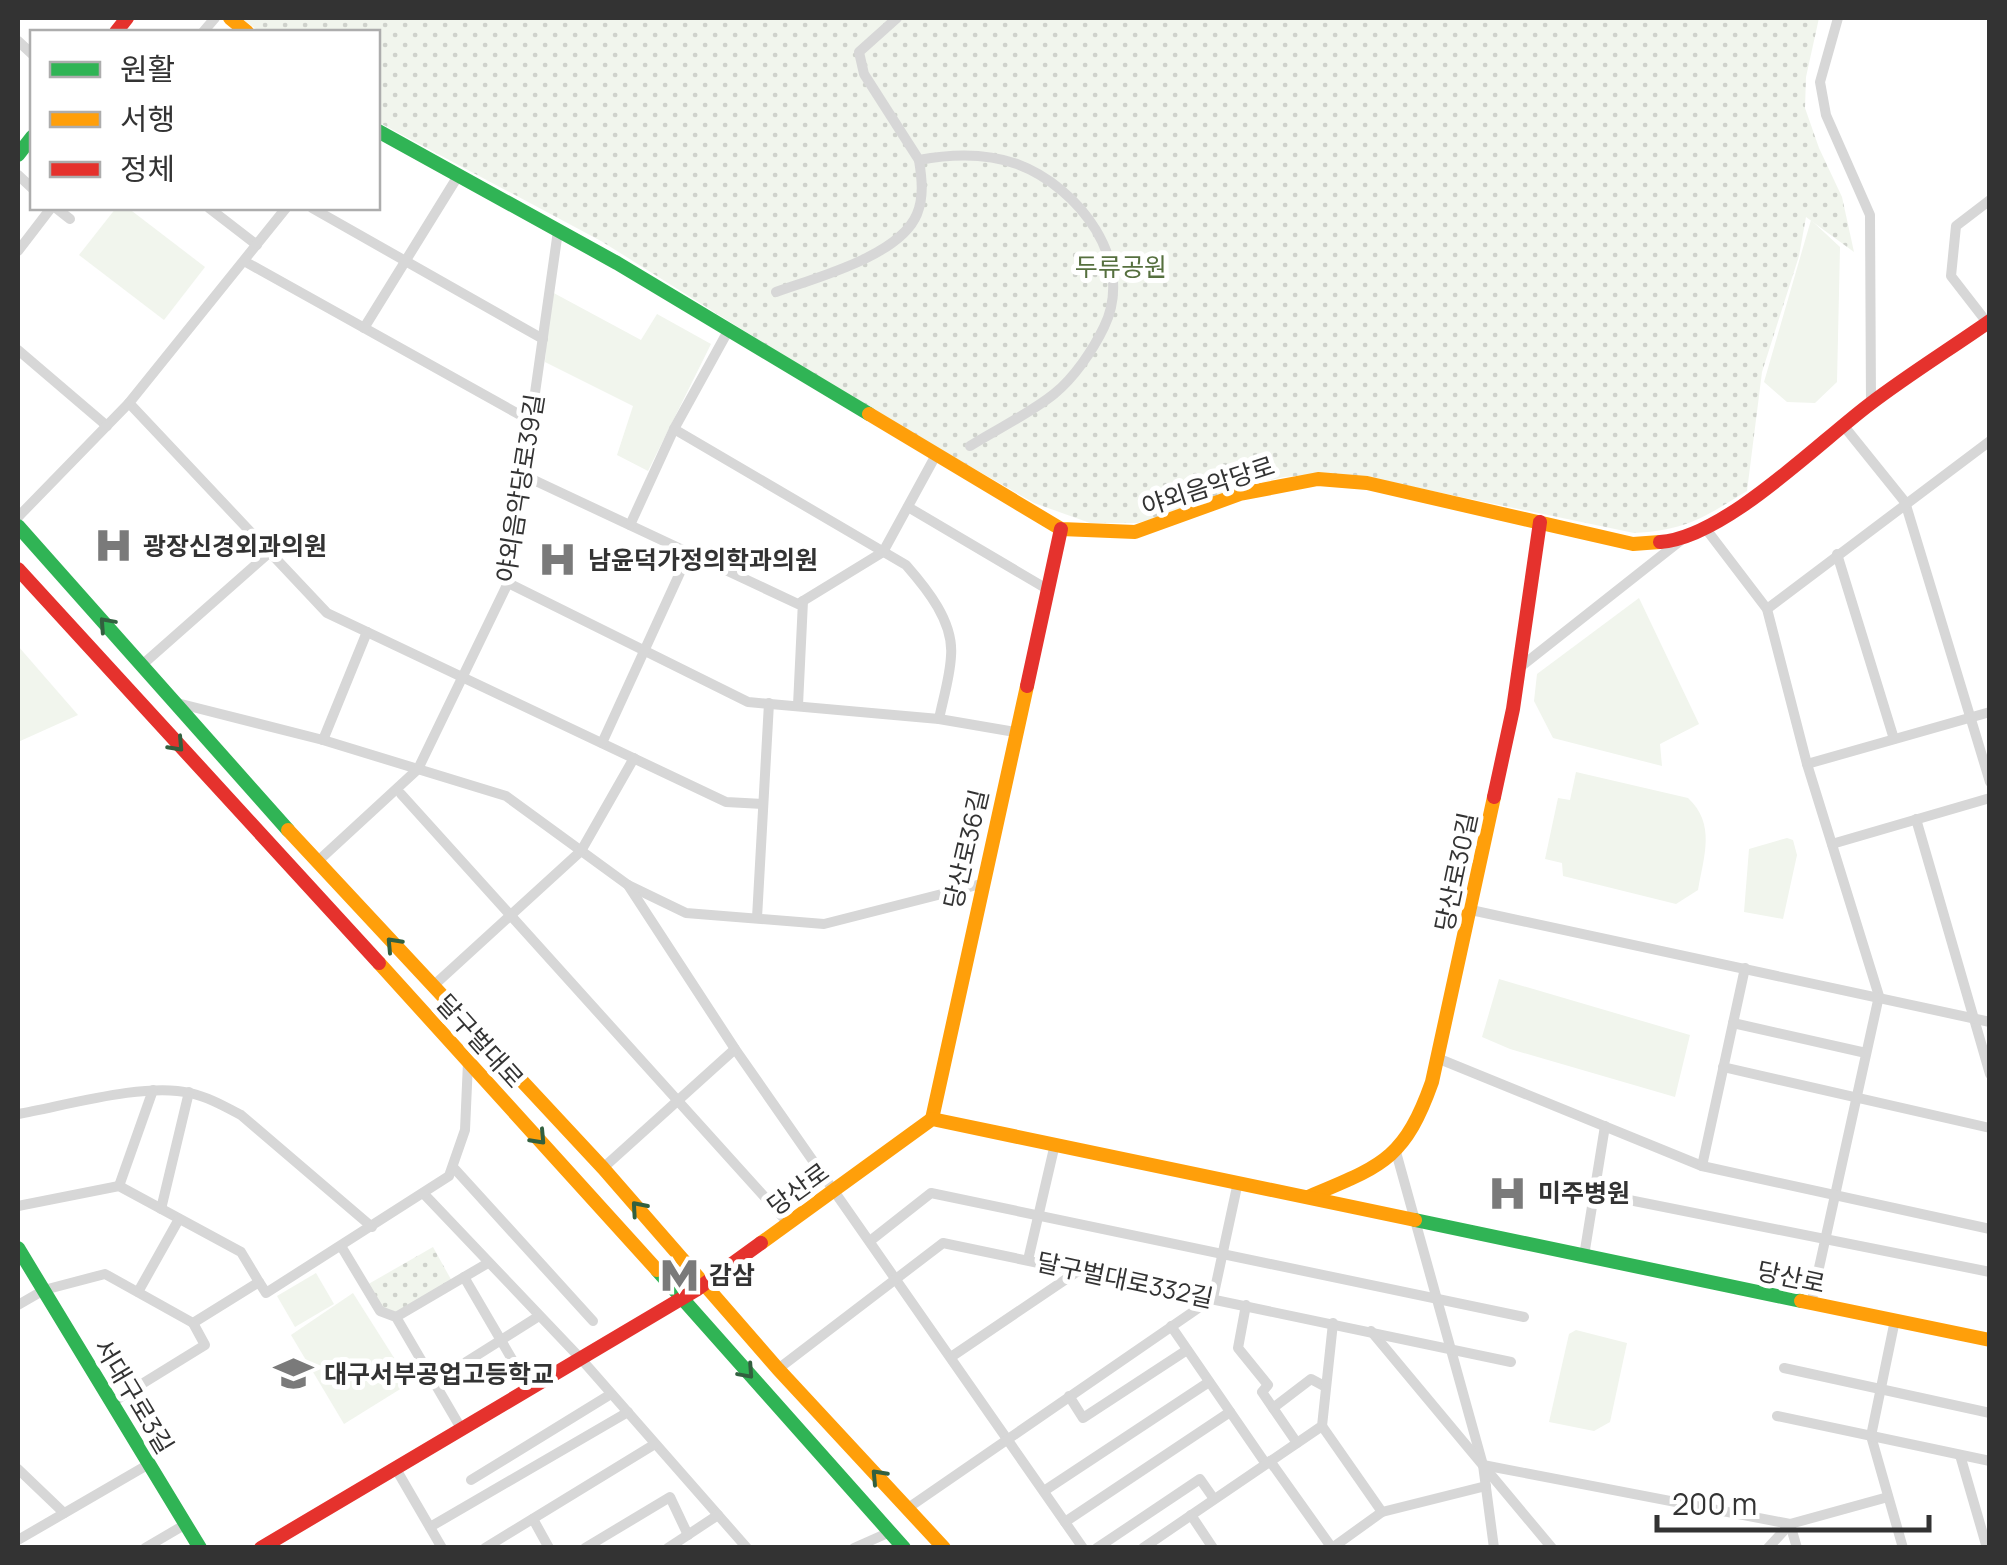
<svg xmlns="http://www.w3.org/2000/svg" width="2007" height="1565" font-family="Manrope,'Noto Sans KR',sans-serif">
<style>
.grass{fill:#f1f5ed}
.park{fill:url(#park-dots)}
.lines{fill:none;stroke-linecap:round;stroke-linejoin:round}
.street{stroke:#d7d7d7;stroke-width:10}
.fast{stroke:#30b455;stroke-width:14}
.slow{stroke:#ff9f0a;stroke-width:14}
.jam{stroke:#e5322d;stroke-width:14}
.oneway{stroke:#32603f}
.labels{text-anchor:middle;stroke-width:10;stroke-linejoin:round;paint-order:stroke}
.park-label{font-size:25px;fill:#56703f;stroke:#fff}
.street-label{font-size:25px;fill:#333;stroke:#fff}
.poi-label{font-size:25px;font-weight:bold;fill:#333;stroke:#fff;text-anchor:start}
</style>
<defs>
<pattern id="park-dots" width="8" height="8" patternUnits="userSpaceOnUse" patternTransform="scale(2.5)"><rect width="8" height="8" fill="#f1f5ed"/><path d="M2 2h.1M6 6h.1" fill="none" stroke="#cfd2cc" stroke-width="1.8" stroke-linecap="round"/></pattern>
</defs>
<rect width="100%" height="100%" fill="#fff"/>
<g class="grass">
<polygon points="116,208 128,208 205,267 164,320 79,255"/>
<polygon points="1811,220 1840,247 1837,382 1815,403 1787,402 1764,382"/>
<polygon points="550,291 641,340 657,314 711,344 648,471 617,455 633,406 545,362"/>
<polygon points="1639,598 1699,724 1660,744 1662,766 1553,738 1534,701 1537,674"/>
<polygon points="18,646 78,715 18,742"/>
<path d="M1576 772 1688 798C1716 824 1704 856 1698 890L1676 904 1563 876 1562 863 1545 859 1558 798 1570 800Z"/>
<polygon points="1787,838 1793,840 1797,855 1783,919 1744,912 1749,849"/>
<polygon points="1499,979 1690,1035 1675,1097 1510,1049 1482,1037"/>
<polygon points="316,1273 334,1304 295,1327 277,1296"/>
<polygon points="353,1293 410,1383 344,1424 291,1335"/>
<polygon points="1576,1330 1627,1343 1610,1422 1594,1431 1549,1422 1569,1334"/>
</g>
<g class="park">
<path d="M241 18H1819L1806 77 1805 108 1819 148 1842 197 1854 252 1806 217 1799 256 1762 372 1747 491C1703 518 1687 530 1634 533L1370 478 1320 474 1284 477 1237 488 1182 511 1137 523H1090L1034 503 856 401 601 241 378 122V32H260Z"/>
<polygon points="433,1247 453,1283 396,1317 380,1311 365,1286"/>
</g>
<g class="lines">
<g class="street">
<path d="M897 18 859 52 864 74 919 160C951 154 986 153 1017 164 1079 187 1136 262 1104 327 1093 350 1074 378 1054 394 1029 414 997 429 970 446"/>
<polyline points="1838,18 1820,82 1826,115 1870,215 1871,403"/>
<polyline points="203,32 215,18"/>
<polyline points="18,41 32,54"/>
<polyline points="18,175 32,188"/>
<polyline points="56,208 70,219"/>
<polyline points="209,208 257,245"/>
<polyline points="312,208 543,339"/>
<polyline points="18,251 51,208"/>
<polyline points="244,261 531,421"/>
<path d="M776 292C815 278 900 256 917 214 924 197 922 179 919 160"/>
<polyline points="1989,325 1951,276 1956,226 1990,200"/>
<polyline points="364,328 458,176"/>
<polyline points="18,350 107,426"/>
<polyline points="129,403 327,613 726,802 763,804"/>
<polyline points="1843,425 1905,502 1990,782"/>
<path d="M674 429 906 565C927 589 954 622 951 656 950 677 943 699 939 719"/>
<polyline points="523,475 798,604 883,552 936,455"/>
<polyline points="908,507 1047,589"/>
<polyline points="18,517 129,403 286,208"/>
<polyline points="630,525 674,429 728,331"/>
<polyline points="1706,529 1767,609 1807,764 1879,996 1811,1304"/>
<polyline points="1837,554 1894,739"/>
<polyline points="508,583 748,702 939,719 1015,732"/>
<polyline points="1767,609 1990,441"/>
<polyline points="142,665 270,552"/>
<polyline points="1519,668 1680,541"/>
<polyline points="177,703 323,740 506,796 628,885 686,913 824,924 981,884"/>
<polyline points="798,705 803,601"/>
<polyline points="323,740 367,632"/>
<polyline points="602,743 689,553"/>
<polyline points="1807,764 1990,712"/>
<polyline points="401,794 789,1224"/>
<polyline points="1916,819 1990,1074"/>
<polyline points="1832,844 1990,798"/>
<polyline points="317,862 418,769 508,583 558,231"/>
<polyline points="628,885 735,1049 1083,1548"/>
<polyline points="1471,910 1990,1022"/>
<polyline points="757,918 769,703"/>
<polyline points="432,987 581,851 634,758"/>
<polyline points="1733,1023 1866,1053"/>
<polyline points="1437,1058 1702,1166 1990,1229"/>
<polyline points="1723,1067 1990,1128"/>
<path d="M18 1114C64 1106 145 1082 190 1093 208 1097 224 1106 241 1115L372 1227"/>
<polyline points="1396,1152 1483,1465 1494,1548"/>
<polyline points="1702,1166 1745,968"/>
<polyline points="453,1167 593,1321"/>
<polyline points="603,1168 735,1049"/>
<polyline points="119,1186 153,1090"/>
<polyline points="1594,1193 1990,1272"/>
<polyline points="424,1194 582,1360 747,1548"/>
<polyline points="18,1206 119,1186 241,1252 259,1282"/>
<polyline points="161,1209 189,1092"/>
<polyline points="870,1241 931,1193 1524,1317"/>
<polyline points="341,1246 380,1311 396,1317 462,1430"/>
<polyline points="1584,1256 1605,1126"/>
<polyline points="1028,1260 1055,1144"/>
<polyline points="464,1277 530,1390"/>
<polyline points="138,1292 179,1219"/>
<polyline points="18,1305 44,1290 105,1274 193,1323"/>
<polyline points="1246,1305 1238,1348 1268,1385 1262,1392 1297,1443"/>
<polyline points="396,1317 488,1263"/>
<polyline points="1895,1320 1871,1436 1903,1548"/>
<polyline points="193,1323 259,1282 266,1293 449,1176 465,1130 468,1062"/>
<polyline points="1171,1326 1266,1464"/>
<polyline points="1371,1331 1552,1548"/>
<polyline points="951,1357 1078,1271"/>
<polyline points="463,1364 539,1316"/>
<polyline points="1784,1368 1990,1413"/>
<polyline points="778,1369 943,1243 1511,1362"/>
<polyline points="1069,1396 1083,1418 1187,1350"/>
<polyline points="111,1403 205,1345 193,1323"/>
<polyline points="1273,1408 1311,1379 1326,1387"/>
<polyline points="1777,1416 1990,1461"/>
<polyline points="1322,1426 1382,1512"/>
<polyline points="1960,1455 1987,1548"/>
<polyline points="1270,1461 1332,1548 1382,1512 1486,1486"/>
<polyline points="1483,1465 1790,1524 1797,1548"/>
<polyline points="18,1469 64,1513"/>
<polyline points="396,1469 442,1548"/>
<polyline points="471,1480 611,1394"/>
<polyline points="1044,1491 1209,1382"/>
<polyline points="908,1508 1213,1298 1238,1182"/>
<polyline points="1191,1515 1213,1548"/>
<polyline points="533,1519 549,1548"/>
<polyline points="1065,1522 1230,1412"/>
<polyline points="430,1527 628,1412"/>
<polyline points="18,1540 149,1464"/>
<polyline points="145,1548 186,1524"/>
<polyline points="485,1548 655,1444"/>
<polyline points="585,1548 670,1497 688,1535"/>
<polyline points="668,1548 718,1515"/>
<polyline points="854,1548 890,1532"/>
<polyline points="1097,1548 1200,1479 1214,1499"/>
<polyline points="1143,1548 1322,1426 1333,1323"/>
<polyline points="1768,1548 1790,1524 1888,1497"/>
</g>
<g class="fast">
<polyline points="378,131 617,263 869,414"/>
<polyline points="18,155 32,137"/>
<polyline points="18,526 288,830"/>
<polyline points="1415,1220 1801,1301"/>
<polyline points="18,1248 200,1548"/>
<polyline points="657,1270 904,1548"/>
</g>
<g class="slow">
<polyline points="230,18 247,32"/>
<polyline points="869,414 1061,529 1135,532 1240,494 1318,479 1367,483 1633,544 1660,542"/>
<polyline points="288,830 603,1168 778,1369 944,1548"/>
<polyline points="379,963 657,1270"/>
<polyline points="932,1119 1027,686"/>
<path d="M1308 1197C1381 1166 1404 1161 1432 1082L1494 797"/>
<polyline points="761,1243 932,1119 1415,1220"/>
<polyline points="1801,1301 1990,1340"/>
</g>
<g class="jam">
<polyline points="116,32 127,18"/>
<path d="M1660 542C1724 538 1818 443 1870 404 1908 375 1950 349 1990 321"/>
<polyline points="18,569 379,963"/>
<polyline points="1027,686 1061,529"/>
<polyline points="1494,797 1513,709 1540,522"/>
<polyline points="261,1548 696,1290 761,1243"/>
</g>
</g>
<defs><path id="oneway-chevron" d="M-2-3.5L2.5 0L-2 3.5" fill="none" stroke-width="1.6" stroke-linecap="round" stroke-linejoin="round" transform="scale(2.5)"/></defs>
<g class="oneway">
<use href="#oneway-chevron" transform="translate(106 624) rotate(-132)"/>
<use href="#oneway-chevron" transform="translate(177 745) rotate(47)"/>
<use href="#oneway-chevron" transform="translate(393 944) rotate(-133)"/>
<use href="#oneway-chevron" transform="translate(539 1138) rotate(47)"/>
<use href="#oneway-chevron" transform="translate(638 1208) rotate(-131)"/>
<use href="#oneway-chevron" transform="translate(747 1372) rotate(48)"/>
<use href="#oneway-chevron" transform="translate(878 1476) rotate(-133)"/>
</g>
<defs>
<symbol id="hospital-bare" viewBox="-9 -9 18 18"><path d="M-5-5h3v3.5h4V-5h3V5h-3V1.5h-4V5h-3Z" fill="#7a7a7a" stroke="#fff" stroke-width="2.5" paint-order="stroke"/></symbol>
<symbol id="metro-bare" viewBox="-9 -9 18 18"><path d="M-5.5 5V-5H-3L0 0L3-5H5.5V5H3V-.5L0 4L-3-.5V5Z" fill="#7a7a7a" stroke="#fff" stroke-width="2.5" paint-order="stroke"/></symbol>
<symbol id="school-bare" viewBox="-9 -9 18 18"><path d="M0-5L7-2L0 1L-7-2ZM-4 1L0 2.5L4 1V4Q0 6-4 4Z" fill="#7a7a7a" stroke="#fff" stroke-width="2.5" paint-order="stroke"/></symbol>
</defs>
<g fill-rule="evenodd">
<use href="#hospital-bare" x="86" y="518" width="55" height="55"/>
<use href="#hospital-bare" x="530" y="532" width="55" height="55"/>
<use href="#hospital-bare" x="1480" y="1166" width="55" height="55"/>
<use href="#metro-bare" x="652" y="1248" width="55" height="55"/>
<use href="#school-bare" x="266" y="1346" width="55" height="55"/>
</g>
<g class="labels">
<g class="park-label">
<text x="1121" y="276">두류공원</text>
</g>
<g class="street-label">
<text transform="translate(1208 486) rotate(-18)" y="9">야외음악당로</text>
<text transform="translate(520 488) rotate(-81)" y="9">야외음악당로39길</text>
<text transform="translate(966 849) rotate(-77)" y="9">당산로36길</text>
<text transform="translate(1456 872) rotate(-78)" y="9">당산로30길</text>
<text transform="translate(480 1041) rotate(48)" y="9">달구벌대로</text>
<text transform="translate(798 1189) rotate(-36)" y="9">당산로</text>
<text transform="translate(1791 1277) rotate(12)" y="9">당산로</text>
<text transform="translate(1125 1280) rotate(12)" y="9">달구벌대로332길</text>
<text transform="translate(134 1396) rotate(59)" y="9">서대구로3길</text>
</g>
<g class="poi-label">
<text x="143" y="555">광장신경외과의원</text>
<text x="588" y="569">남윤덕가정의학과의원</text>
<text x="1538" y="1202">미주병원</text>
<text x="709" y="1284">감삼</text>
<text x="324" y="1383">대구서부공업고등학교</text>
</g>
</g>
<rect width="2007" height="1565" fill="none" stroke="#333333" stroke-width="40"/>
<rect x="30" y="30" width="350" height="180" fill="#ffffff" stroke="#adadad" stroke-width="2.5"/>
<rect x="50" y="62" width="50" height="15" fill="#30b455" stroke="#adadad" stroke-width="2.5"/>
<text x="120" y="80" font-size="30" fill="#333333">원활</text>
<rect x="50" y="112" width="50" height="15" fill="#ff9f0a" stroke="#adadad" stroke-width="2.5"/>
<text x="120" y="130" font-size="30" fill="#333333">서행</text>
<rect x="50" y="162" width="50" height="15" fill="#e5322d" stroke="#adadad" stroke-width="2.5"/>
<text x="120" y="180" font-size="30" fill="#333333">정체</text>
<path d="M1657 1515v15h272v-15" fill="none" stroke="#333333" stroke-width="5"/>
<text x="1672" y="1515" font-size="30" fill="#333333" stroke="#ffffff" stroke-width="8" paint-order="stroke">200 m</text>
</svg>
